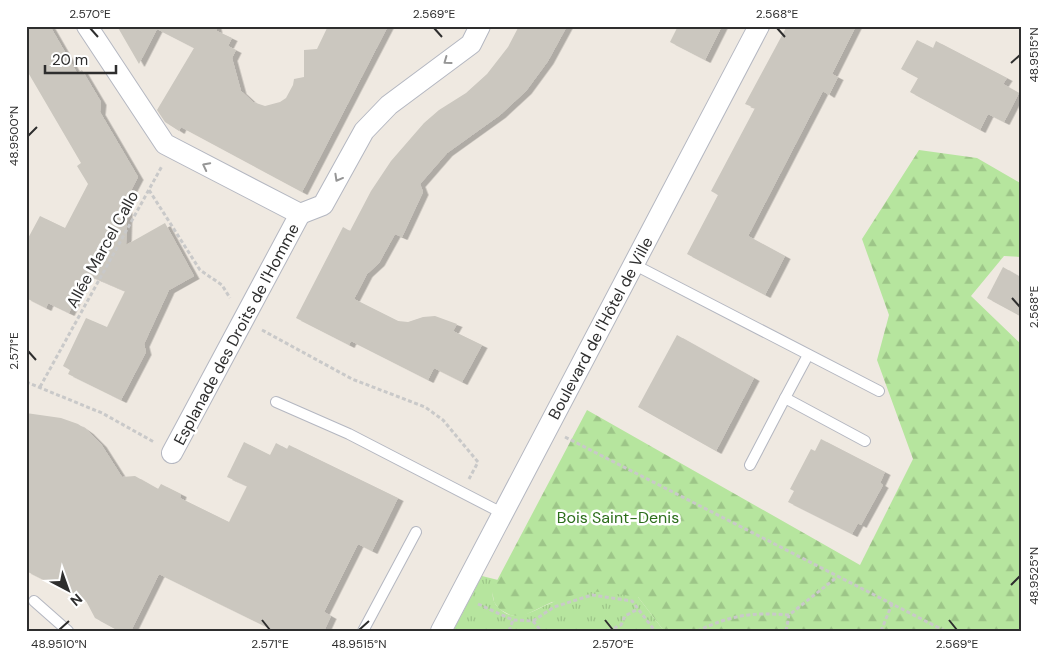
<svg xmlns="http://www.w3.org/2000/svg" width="1048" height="657" font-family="'DM Sans',sans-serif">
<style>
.forest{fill:url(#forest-firs)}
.park{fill:url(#park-tufts)}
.building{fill:#cbc7bf;filter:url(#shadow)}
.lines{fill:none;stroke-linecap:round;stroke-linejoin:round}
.lane-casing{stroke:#b4b7c1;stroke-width:12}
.street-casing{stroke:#b4b7c1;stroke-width:22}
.path{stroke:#c9c9c9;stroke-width:3;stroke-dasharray:4 2.5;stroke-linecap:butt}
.lane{stroke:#fff;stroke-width:10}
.street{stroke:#fff;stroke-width:20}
.oneway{stroke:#969696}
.ticks{fill:none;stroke:#2e2e2e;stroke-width:2}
.labels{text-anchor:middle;stroke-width:5;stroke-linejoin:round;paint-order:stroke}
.street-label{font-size:16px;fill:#2e2e2e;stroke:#fff}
.park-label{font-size:16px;fill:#2c6e1b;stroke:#fff}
.neatline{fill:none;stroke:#2e2e2e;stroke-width:2}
.ticks-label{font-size:12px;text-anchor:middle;fill:#2e2e2e}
</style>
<defs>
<pattern id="forest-firs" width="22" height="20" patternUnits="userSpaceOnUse" patternTransform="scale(1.25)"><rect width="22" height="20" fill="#b6e59e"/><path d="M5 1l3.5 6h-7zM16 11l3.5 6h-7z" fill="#9dc588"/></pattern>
<pattern id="park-tufts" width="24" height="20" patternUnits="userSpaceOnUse" patternTransform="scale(1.25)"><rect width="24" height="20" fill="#b6e59e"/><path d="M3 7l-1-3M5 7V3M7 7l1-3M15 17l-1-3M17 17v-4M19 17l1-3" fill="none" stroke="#9dc588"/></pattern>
<filter id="shadow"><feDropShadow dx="5.5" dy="3" stdDeviation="0" flood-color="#0004"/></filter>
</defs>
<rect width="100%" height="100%" fill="#efe9e1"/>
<polygon class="forest" points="919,150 977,158 1022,184 1022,257 1004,256 971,296 1022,345 1022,631 664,631 638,597 552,602 521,617 510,615 499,609 494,602 492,590 587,410 860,565 913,459 877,360 889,315 862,239"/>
<path class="park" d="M482 576 498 580C493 588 490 596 496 605 513 626 532 611 551 603 562 598 580 592 592 592 607 591 624 596 638 597L664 631H453Z"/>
<g class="building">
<polygon points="26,26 50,26 77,73 82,70 101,102 100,112 138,177 124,204 127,211 126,245 165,223 194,276 169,290 144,344 146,352 121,400 68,374 70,370 63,366 86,318 107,327 125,291 88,275 69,313 48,303 46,308 26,298 26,242 40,216 65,228 88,184 77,166 81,163 26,69"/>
<polygon points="117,26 216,26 217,31 232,38 228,46 236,50 232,58 241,91 253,102 265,106 280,102 286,98 293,85 294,79 304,77 304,50 317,49 328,26 388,26 302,192 181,127 179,131 165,122 157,110 194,48 157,29 139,64"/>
<polygon points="519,26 567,26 548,61 526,91 500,115 447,153 420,184 423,192 402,237 395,234 379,263 367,274 354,299 398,321 408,322 423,317 435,316 457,324 453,331 482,345 462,382 434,368 428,380 351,341 349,345 296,318 343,227 350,231 371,191 391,161 424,123 439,110 466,93 487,74 508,47"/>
<polygon points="678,26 722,26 705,60 670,42"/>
<polygon points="787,26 856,26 832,74 838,77 829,95 823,91 748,236 785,256 765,295 687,254 718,195 711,191 755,108 745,104"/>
<polygon points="917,40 933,48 936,41 1007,78 1003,84 1019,93 1004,122 988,114 980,130 910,92 918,78 901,69"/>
<polygon points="1003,267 1022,278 1022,317 987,298"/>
<polygon points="677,335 754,378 716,451 638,407"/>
<polygon points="26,413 61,418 78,424 88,431 101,444 122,477 135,476 158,489 161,484 181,494 180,498 229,522 247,486 227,477 244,442 270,455 276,443 287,449 289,445 398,498 372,551 358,544 324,612 331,616 324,631 275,631 159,574 131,631 119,631 95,618 86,601 26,571"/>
<polygon points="821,439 885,472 880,483 883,485 861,525 858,523 852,534 788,502 794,491 790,489 811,449 815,451"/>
</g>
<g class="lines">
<defs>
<g id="lane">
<polyline points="633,264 879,391"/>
<polyline points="785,398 808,355"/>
<polyline points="276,402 349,434 502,513"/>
<polyline points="750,465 785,398 865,441"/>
<polyline points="34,601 68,631"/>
<polyline points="363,631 416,532"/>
</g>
<g id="street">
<polyline points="87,26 165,144 300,214 323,205 364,131 389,105 471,44 480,26"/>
<polyline points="172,453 300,214"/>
<polyline points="441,631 759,26"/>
</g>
</defs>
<use href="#lane" class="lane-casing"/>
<use href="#street" class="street-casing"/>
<g class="path">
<polyline points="149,190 200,270 222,285 230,298"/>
<polyline points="262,330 352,379 425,407 443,420 478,462 469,479"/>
<polyline points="26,382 102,413 154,442"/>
<polyline points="40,387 162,166"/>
<polyline points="565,437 945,631"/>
<polyline points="478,604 513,620 533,621 554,607 592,595 632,601 655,631"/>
<polyline points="533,621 541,631"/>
<polyline points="509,631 513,620"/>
<polyline points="608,631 621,625 625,616 638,609"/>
<path d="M697 631C732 615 751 612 789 615L837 577"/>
<polyline points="786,631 789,615"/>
<polyline points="881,631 892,604"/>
</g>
<use href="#lane" class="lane"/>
<use href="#street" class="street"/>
</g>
<defs><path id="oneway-chevron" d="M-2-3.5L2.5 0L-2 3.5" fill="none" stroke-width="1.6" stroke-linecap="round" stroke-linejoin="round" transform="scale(1.25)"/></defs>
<g class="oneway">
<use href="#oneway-chevron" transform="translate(447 61) rotate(144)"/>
<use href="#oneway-chevron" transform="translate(206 166) rotate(-153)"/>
<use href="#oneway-chevron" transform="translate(338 178) rotate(119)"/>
</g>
<path class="ticks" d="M90 28 98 37M434 28 442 37M777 28 785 37M1011 63 1020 55M28 136 37 127M1012 298 1020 307M28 351 36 360M1011 585 1020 576M262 620 270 630M605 620 613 630M949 620 957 630M59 630 69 621M359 630 369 621"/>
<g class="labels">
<g class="street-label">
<text transform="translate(102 249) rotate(-61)" y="6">Allée Marcel Callo</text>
<text transform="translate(600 328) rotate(-62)" y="6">Boulevard de l'Hôtel de Ville</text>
<text transform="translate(236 334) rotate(-62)" y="6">Esplanade des Droits de l'Homme</text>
</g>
<g class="park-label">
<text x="618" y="523">Bois Saint-Denis</text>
</g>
</g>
<rect width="1048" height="657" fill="none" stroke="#ffffff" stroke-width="55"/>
<g transform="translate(68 590) rotate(139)" stroke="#ffffff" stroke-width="4" paint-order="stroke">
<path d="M0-4L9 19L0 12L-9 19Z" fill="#2e2e2e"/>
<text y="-8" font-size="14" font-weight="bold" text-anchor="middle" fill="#2e2e2e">N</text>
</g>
<path d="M45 65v8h71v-8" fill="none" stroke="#2e2e2e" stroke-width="2.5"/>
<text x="52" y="65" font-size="15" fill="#2e2e2e" stroke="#ffffff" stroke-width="4" paint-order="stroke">20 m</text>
<rect x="28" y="28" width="992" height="602" class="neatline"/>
<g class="ticks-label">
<text x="90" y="18">2.570°E</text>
<text x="434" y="18">2.569°E</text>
<text x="777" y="18">2.568°E</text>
<text transform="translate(1034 55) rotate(-90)" y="4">48.9515°N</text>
<text transform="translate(14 136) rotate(-90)" y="4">48.9500°N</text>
<text transform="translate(1034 307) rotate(-90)" y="4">2.568°E</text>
<text transform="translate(14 351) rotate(-90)" y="4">2.571°E</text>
<text transform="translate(1034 576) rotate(-90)" y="4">48.9525°N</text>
<text x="59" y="648">48.9510°N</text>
<text x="270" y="648">2.571°E</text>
<text x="359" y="648">48.9515°N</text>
<text x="613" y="648">2.570°E</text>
<text x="957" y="648">2.569°E</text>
</g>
</svg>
